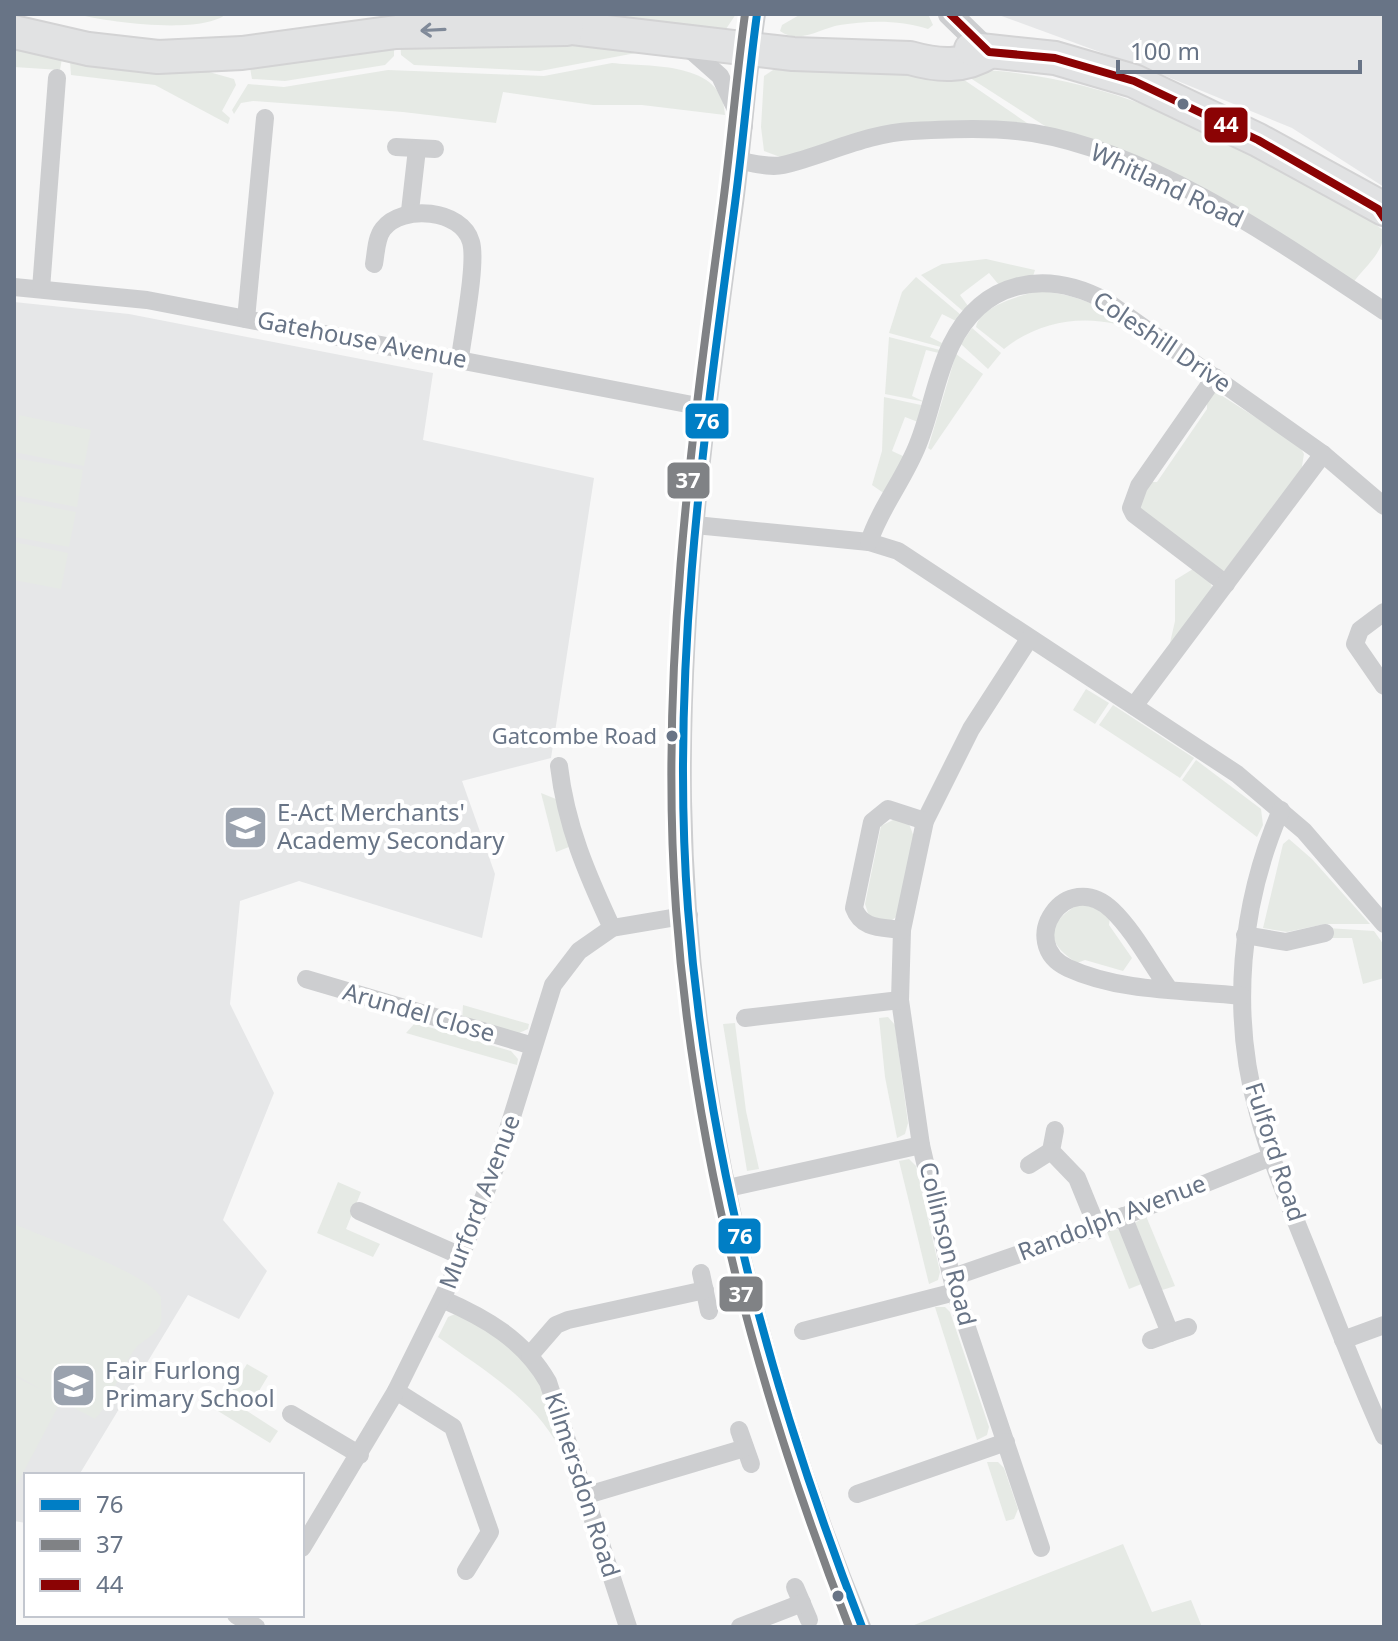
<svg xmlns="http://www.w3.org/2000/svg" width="1398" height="1641" font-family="'Noto Sans',sans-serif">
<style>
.built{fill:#e6e7e8}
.green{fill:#e6eae5}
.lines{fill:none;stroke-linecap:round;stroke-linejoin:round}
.trunk-casing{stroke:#d3d3d4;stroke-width:36}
.minor{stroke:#cdced0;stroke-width:18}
.tertiary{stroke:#cdced0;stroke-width:24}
.trunk{stroke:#e1e2e3;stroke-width:32}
.bus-1-casing{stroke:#fff;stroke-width:14}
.bus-2-casing{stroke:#fff;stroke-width:14}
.bus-3-casing{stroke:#fff;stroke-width:14}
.bus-1{stroke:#007ec5;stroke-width:8}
.bus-2{stroke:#808285;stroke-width:8}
.bus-3{stroke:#8b0304;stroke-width:8}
.oneway{stroke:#808a99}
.bus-dot{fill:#687486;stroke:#fff;stroke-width:3}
.labels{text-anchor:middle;stroke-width:8;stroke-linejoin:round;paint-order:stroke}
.bus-label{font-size:22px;fill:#687486;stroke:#fff;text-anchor:end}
.street-label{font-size:24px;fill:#687486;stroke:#fff}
.poi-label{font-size:24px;fill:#687486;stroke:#fff;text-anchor:start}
.line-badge{stroke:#fff;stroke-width:3}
.badge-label{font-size:22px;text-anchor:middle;font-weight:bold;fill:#fff}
</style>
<rect width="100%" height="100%" fill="#f7f7f7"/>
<g class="built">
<polygon points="996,14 1384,14 1384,187 1292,128 1168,77"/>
<polygon points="14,302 129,314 433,373 423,440 594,478 551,758 462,781 495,874 482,938 299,881 240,901 230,1004 274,1093 223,1220 267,1271 239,1319 188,1295 79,1475 26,1475 26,1523 14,1521"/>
</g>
<g class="green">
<path d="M76 14H226C202 35 106 22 76 14Z"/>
<polygon points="591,14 736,14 726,29"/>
<path d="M801 14H928L933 25 928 29C901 20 869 20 840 25 821 28 799 45 780 31L782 25Z"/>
<polygon points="394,37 394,56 385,65 285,81 252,79 248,57"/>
<polygon points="400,37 602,43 636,53 540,71 414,65 401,55"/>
<polygon points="14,42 62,58 60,70 14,67"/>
<polygon points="70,61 135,70 202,70 234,79 236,85 222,111 230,118 228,124 155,85 71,75"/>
<path d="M612 63C650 67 724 61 725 115L642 105H593L503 92 496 123 403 112 253 101 241 103 234 114 232 110 248 84 284 87 388 70 544 76Z"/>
<polygon points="776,68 874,74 957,75 1030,125 1003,123 780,157 764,151 761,127 764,76"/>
<path d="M964 69C1121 73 1243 145 1375 224L1384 231C1384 253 1365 266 1353 283L1303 249 1045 129V126L964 74Z"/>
<polygon points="986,259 1035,270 1033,276 999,285 989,273 960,295 968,306 964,312 921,275 942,264"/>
<polygon points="916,277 961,315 956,321 942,314 930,337 942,343 941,347 889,333 902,292"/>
<path d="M1038 291C1068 293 1092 301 1117 318L1116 324C1077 315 1036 323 1004 349L976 327C980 306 1019 296 1038 291Z"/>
<polygon points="972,328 1001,353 988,369 961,344"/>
<polygon points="889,337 940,350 939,353 926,350 912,396 925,402 885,394"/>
<polygon points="956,354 983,374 931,450 928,448"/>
<polygon points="1216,392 1299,445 1304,454 1301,472 1231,566 1223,571 1142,514 1138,503 1148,482 1157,482 1207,409 1207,395"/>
<polygon points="884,397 921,405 918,422 905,417 892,451 905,457 885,494 872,485 882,451"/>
<polygon points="19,415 91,430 84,466 14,452"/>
<polygon points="14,458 83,470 77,507 14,495"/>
<polygon points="14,500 76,512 69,547 14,537"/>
<polygon points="14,542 68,553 61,589 14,580"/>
<polygon points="1193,569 1208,578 1212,587 1173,645 1170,643 1175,621 1175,580"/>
<polygon points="1086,689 1109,703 1095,724 1073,710"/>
<polygon points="1113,705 1194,758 1180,778 1099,725"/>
<polygon points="1196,760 1261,809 1263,825 1257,837 1182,780"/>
<polygon points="541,793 556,799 569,847 556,852"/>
<polygon points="895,819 909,824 914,837 899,915 889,922 869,916 865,904 881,826"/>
<polygon points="1289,839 1312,859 1370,924 1325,924 1287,932 1263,928 1283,844"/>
<path d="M1082 902 1110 917 1109 925 1132 958 1123 971 1085 960 1077 963C1041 940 1049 921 1082 902Z"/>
<polygon points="1327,928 1374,931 1384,945 1384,978 1363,984 1352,938 1329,938"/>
<polygon points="463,1005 529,1024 528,1029 517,1034 462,1022"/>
<polygon points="888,1017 895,1025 908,1123 905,1134 897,1138 885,1077 879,1018"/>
<polygon points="415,1023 511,1051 518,1059 517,1065 406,1033"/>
<polygon points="735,1023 746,1111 759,1169 747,1171 723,1024"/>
<polygon points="909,1159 916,1166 940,1272 938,1280 929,1284 899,1161"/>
<polygon points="338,1182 361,1192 346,1229 380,1244 373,1257 317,1233"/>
<polygon points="1146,1216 1175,1286 1159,1291 1135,1223"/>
<path d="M14 1224C45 1238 146 1272 161 1297 161 1305 162 1315 161 1322 157 1336 143 1339 135 1349 119 1370 113 1400 95 1419L61 1401 14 1490V1376L44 1391 14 1374Z"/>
<polygon points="1119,1229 1144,1283 1129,1289 1107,1232"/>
<polygon points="935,1307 945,1307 950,1312 989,1427 987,1435 977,1440"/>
<path d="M455 1314H464L517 1351 544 1390 563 1447 560 1449C533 1398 483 1370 438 1337L448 1317Z"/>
<polygon points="247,1364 268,1376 247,1411 278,1431 270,1443 218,1411"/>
<polygon points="987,1462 998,1462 1004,1468 1018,1509 1014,1519 1006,1521"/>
<polygon points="1123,1544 1152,1612 1191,1600 1202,1627 909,1627"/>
</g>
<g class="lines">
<defs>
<g id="trunk">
<path d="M547 25 793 54 910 58C938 66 964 68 989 52"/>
<polyline points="14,32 88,49 158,57 242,53 396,32 567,29"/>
<polyline points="971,49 1055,58 1134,81 1258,140 1384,209"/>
</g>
</defs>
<use href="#trunk" class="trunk-casing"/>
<g class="minor">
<path d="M757 14C747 79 743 145 734 210 707 406 680 603 683 801 688 1084 755 1367 862 1627"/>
<polyline points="685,45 720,76 744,126"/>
<polyline points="396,147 435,149"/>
<path d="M740 161C753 163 770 168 783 165 826 155 867 133 912 131 952 129 993 127 1033 133 1154 153 1283 244 1384 311"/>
<polyline points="410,211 417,149"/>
<path d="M374 264C376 253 376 238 383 229 402 204 462 209 471 242 477 263 463 333 460 358"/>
<polyline points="14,287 147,300 708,408"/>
<polyline points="41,289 57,78"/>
<polyline points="246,319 265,118"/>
<polyline points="1215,377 1139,486 1131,508 1134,514 1226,584"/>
<polyline points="695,525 869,542 898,551 1237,774 1304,831 1384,924"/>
<path d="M869 542C880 508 905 478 918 444 931 412 936 376 951 345 983 279 1046 269 1106 301L1323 454 1384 506"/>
<polyline points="1384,612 1360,630 1355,644 1384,686"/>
<polyline points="1029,639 971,729 925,821 902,930 900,1000 921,1145 955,1292 1041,1548"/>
<polyline points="1134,706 1323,454"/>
<path d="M559 766C566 826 587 874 612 928"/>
<path d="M1281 810C1240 904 1230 1014 1258 1113 1271 1162 1291 1209 1310 1256 1334 1316 1357 1377 1384 1436"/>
<path d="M902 930C882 927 862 930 854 908L872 822 888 809 925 821"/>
<polyline points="1245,935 1286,942 1325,933"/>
<polyline points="306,979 533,1046"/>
<path d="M1169 989C1151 964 1134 931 1112 910 1066 866 1015 943 1068 968 1120 992 1185 990 1242 996"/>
<polyline points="745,1018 900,1000"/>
<polyline points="1055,1130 1051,1151 1077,1178 1097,1227"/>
<polyline points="1029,1165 1051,1151"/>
<polyline points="728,1188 921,1145"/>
<polyline points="359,1211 461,1256"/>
<polyline points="1123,1216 1170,1333 1188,1327"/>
<polyline points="701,1273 709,1311"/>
<polyline points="953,1277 1097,1227 1271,1157"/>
<path d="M442 1299C486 1318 524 1340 548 1382L628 1627"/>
<polyline points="803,1331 955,1292"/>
<polyline points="1151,1340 1170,1333"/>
<polyline points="1343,1340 1384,1325"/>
<polyline points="530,1355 556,1325 568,1320 705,1290"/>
<polyline points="396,1391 453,1427 490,1532 466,1571"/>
<polyline points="291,1414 360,1455"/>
<polyline points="739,1430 751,1464"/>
<polyline points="857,1494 1006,1442"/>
<polyline points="584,1496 745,1448"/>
<polyline points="302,1548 396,1391 454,1274 500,1155 553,985 579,951 612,928 689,915"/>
<polyline points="795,1587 809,1620"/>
<polyline points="236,1615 256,1627"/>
<polyline points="740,1627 802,1603"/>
</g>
<polyline class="tertiary" points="950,14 989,52"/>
<use href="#trunk" class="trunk"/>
<defs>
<path id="bus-1" d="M757 14C748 79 743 145 734 211 703 442 670 675 688 909 707 1158 772 1395 862 1627"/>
<path id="bus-2" d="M745 14C736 79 731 145 722 211 691 442 659 675 676 909 694 1157 759 1396 849 1627"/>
<polyline id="bus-3" points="950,14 989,52 1055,58 1134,81 1258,140 1378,209 1384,218"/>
</defs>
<use href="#bus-1" class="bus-1-casing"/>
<use href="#bus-2" class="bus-2-casing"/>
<use href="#bus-3" class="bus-3-casing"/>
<use href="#bus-1" class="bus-1"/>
<use href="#bus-2" class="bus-2"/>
<use href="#bus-3" class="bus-3"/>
</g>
<defs><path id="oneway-shaft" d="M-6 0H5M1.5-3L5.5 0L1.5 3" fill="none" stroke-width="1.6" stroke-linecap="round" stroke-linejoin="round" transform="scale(2)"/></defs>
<use class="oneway" href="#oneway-shaft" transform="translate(433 30) rotate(177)"/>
<defs>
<symbol id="school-square" viewBox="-11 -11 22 22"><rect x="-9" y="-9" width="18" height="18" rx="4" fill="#9aa2ae" stroke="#fff"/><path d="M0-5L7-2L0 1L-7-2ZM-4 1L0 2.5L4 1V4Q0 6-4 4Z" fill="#fff"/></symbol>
</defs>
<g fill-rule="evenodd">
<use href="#school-square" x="220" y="802" width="51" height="51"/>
<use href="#school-square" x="48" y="1360" width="51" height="51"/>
</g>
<g class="bus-dot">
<circle cx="1183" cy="104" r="7"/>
<circle cx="672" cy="736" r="7"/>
<circle cx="838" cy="1596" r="7"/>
</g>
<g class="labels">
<g class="bus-label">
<text x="657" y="744">Gatcombe Road</text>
</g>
<g class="street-label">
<text transform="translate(1167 186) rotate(25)" y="8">Whitland Road</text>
<text transform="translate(362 340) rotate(11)" y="8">Gatehouse Avenue</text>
<text transform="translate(1162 342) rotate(34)" y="8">Coleshill Drive</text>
<text transform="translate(419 1013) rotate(16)" y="8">Arundel Close</text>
<text transform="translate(1275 1152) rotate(72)" y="8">Fulford Road</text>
<text transform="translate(480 1202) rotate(-69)" y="8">Murford Avenue</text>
<text transform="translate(1112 1218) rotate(-21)" y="8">Randolph Avenue</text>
<text transform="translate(947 1244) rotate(76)" y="8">Collinson Road</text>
<text transform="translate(582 1485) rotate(72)" y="8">Kilmersdon Road</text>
</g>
<g class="poi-label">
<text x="277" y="821">E-Act Merchants'<tspan x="277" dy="28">Academy Secondary</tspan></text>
<text x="105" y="1379">Fair Furlong<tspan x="105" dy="28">Primary School</tspan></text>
</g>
</g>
<g class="line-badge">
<rect x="1203" y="106" width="46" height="38" rx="8" fill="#8b0304"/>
<rect x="684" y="402" width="46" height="38" rx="8" fill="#007ec5"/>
<rect x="666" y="461" width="45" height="39" rx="8" fill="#808285"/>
<rect x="717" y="1217" width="45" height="38" rx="8" fill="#007ec5"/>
<rect x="718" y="1275" width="46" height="38" rx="8" fill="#808285"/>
</g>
<g class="badge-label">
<text x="1226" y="132">44</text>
<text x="707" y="429">76</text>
<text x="688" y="488">37</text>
<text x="740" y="1244">76</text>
<text x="741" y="1302">37</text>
</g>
<rect width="1398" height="1641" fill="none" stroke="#687486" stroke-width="32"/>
<rect x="24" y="1473" width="280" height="144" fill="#ffffff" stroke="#c3c7cf" stroke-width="2"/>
<rect x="40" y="1499" width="40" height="12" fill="#007ec5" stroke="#c3c7cf" stroke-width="2"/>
<text x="96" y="1513" font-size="24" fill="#687486">76</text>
<rect x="40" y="1539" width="40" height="12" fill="#808285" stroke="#c3c7cf" stroke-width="2"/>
<text x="96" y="1553" font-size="24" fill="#687486">37</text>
<rect x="40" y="1579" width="40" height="12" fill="#8b0304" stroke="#c3c7cf" stroke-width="2"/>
<text x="96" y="1593" font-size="24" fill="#687486">44</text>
<path d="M1118 60v12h242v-12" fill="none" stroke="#687486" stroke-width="4"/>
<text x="1130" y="60" font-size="24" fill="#687486" stroke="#ffffff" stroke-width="6" paint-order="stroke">100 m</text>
</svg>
